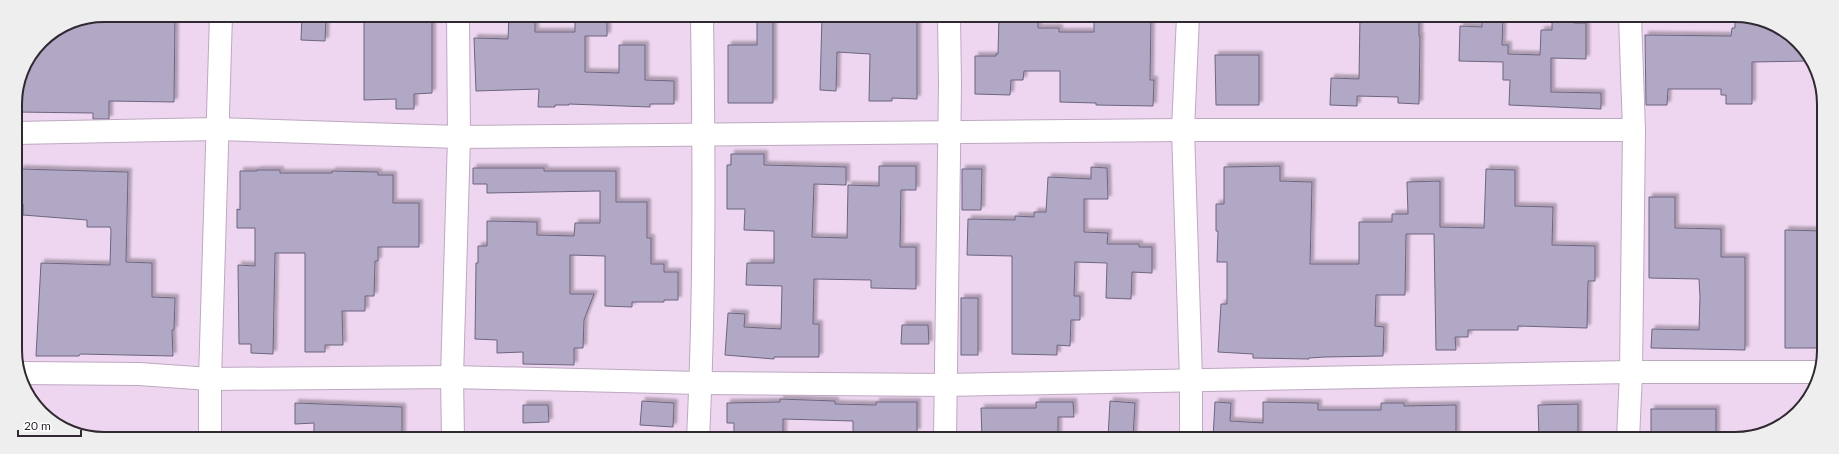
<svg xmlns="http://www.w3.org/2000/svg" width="1839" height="454" font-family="Lato,sans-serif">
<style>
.building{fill:#b1a8c6;stroke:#6d6580;filter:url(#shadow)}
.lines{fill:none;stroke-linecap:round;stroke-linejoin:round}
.minor-casing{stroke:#bea8c1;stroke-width:24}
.minor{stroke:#fff;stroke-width:22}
.rim{fill:none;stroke:#312932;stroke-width:2}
</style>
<defs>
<filter id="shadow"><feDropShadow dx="3.5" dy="-3.5" stdDeviation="1" flood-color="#0004"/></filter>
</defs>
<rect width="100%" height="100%" fill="#eed6f0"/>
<g class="building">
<polygon points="104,15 175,15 174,102 109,101 109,119 93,119 93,113 15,112 15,98 24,65 41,41 70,22"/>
<polygon points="302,15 326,15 325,41 301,40"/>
<polygon points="364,15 432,15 432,93 414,94 414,109 396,109 396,99 364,100"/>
<polygon points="509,15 535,15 535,32 575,32 575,16 607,16 607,36 585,36 585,72 619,73 619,45 645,45 645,80 674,81 674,104 650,104 650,107 569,104 569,105 555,105 555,107 538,107 539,89 476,91 474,38 508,39"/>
<polygon points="757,16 773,16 773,103 728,103 728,45 757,45"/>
<polygon points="822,16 917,16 917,99 892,98 892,101 869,101 870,54 837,52 836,91 820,90"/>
<polygon points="999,16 1038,16 1038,28 1059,28 1059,32 1094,32 1094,16 1151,16 1150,80 1154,80 1153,106 1096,105 1096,103 1060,102 1060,71 1024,71 1023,80 1011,80 1010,95 975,94 975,56 996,56 996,54 998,54"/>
<polygon points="1360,16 1417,16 1417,19 1419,19 1419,36 1420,36 1419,104 1398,103 1398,97 1357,96 1357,106 1330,105 1331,78 1359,79"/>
<polygon points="1482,16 1503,16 1502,45 1508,45 1508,54 1540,55 1541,30 1552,30 1552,17 1574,17 1574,23 1586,23 1586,59 1551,58 1551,92 1601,93 1601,109 1509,105 1510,80 1503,80 1503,62 1459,61 1460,26 1482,27"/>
<polygon points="1735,17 1753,17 1798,41 1809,61 1752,62 1752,104 1726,104 1726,95 1721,95 1721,89 1668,89 1667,105 1646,105 1645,35 1731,36 1732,28 1735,28"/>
<polygon points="1215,55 1259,55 1259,105 1216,105"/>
<polygon points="731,154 764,154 764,165 846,167 846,185 814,184 812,237 847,238 848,185 879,186 879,166 916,166 916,190 901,190 900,247 916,247 916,289 871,288 871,280 814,279 813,324 819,324 819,357 774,357 774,359 725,355 728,313 745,314 744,327 781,329 782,286 746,285 747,263 774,263 774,231 744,230 745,209 727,209 727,165 731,165"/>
<polygon points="1280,166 1280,181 1312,182 1310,264 1359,264 1359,222 1392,222 1392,214 1408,214 1407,182 1440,181 1440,227 1484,228 1486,169 1515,170 1515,206 1553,207 1552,245 1595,246 1595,281 1588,281 1587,328 1518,326 1518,330 1468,330 1468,337 1455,337 1456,350 1436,350 1434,234 1406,234 1405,295 1376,295 1375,326 1384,327 1383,356 1325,357 1309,358 1309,359 1253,358 1253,354 1218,352 1221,304 1227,304 1227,262 1217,262 1218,231 1216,231 1216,204 1224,204 1224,167"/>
<polygon points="1091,167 1107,168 1108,199 1084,199 1084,232 1108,233 1107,244 1139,244 1139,247 1152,247 1152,273 1132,272 1131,299 1106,298 1107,263 1075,262 1074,296 1080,296 1080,320 1071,320 1070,346 1057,345 1057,355 1012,354 1012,256 967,255 968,219 1015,220 1015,216 1034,217 1034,212 1046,212 1048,177 1091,179"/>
<polygon points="473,168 544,168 544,171 616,171 616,202 647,202 647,238 651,238 651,264 664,264 664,272 678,272 678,300 664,300 664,302 632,302 632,307 605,306 605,256 570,255 570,294 594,294 584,320 583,348 574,348 574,365 523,364 523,352 497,353 497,340 475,339 476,263 478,263 478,246 487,246 487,221 537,222 537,235 574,236 575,223 600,223 600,191 487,193 487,184 473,184"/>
<polygon points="20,169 128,172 126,262 152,263 152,297 175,298 174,330 172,330 173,356 80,354 79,356 36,356 41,263 110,265 111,230 110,227 87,227 87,220 23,215 23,204 19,204"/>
<polygon points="962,169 982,169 981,210 962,210"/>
<polygon points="257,170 280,170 280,173 332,173 332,171 378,172 378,175 393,175 393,203 419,203 419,247 378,247 378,261 375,261 374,296 365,296 365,311 342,311 343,345 325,345 325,352 305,352 305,253 275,253 273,354 251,353 251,344 239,344 238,265 255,266 255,228 237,228 237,209 240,210 240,171 257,171"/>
<polygon points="1649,197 1675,197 1675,228 1721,229 1721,257 1745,257 1745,350 1651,348 1652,329 1699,330 1700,297 1699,279 1649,278"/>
<polygon points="1785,230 1822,231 1822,348 1785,348"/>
<rect x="961" y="298" width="17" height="57"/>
<polygon points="902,325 928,325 929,344 901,344"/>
<polygon points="780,399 835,401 835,404 876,405 876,402 917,402 917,432 889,433 889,434 878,434 878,438 856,438 856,436 853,436 853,421 783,419 783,438 734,438 734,423 727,423 727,403 780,402"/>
<polygon points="642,401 674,403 673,427 640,425"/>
<polygon points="1110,401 1135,403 1133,438 1108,438"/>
<polygon points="1036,402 1073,402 1074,417 1058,417 1058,438 982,438 981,408 1036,408"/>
<polygon points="1215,402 1231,403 1230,421 1263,423 1263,402 1318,403 1318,410 1381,410 1381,403 1404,403 1404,406 1456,405 1456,439 1213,438"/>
<polygon points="295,403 402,407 402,438 314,437 314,423 295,424"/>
<polygon points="1578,404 1578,439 1539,439 1538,405"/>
<polygon points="523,405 548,405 549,422 523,423"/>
<rect x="1651" y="409" width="65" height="30"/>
</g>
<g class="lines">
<defs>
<g id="minor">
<polyline points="1188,16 1183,130 1191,379 1191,438"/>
<polyline points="15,133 217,129 459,137 1183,130 1634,130"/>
<polyline points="20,373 139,374 210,379 452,377 700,383 945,385 1631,372 1819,372"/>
<polyline points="210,437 210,379 221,15"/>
<polyline points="453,438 452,377 459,137 458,15"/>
<path d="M698 438C705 297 704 156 702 16"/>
<polyline points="945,438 950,85 949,16"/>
<polyline points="1628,439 1631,372 1634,130 1630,17"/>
</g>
</defs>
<use href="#minor" class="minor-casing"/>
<use href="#minor" class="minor"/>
</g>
<path d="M0 0H1839V454H0ZM104 22H1735A82 82 0 0 1 1817 104V350A82 82 0 0 1 1735 432H104A82 82 0 0 1 22 350V104A82 82 0 0 1 104 22Z" fill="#efeeef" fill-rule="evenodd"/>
<path class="rim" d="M104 22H1735A82 82 0 0 1 1817 104V350A82 82 0 0 1 1735 432H104A82 82 0 0 1 22 350V104A82 82 0 0 1 104 22Z"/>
<path d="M18 430v6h63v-6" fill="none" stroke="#312932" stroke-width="2"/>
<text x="24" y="430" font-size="12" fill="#312932" stroke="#ffffff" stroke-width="3" paint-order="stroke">20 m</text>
</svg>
